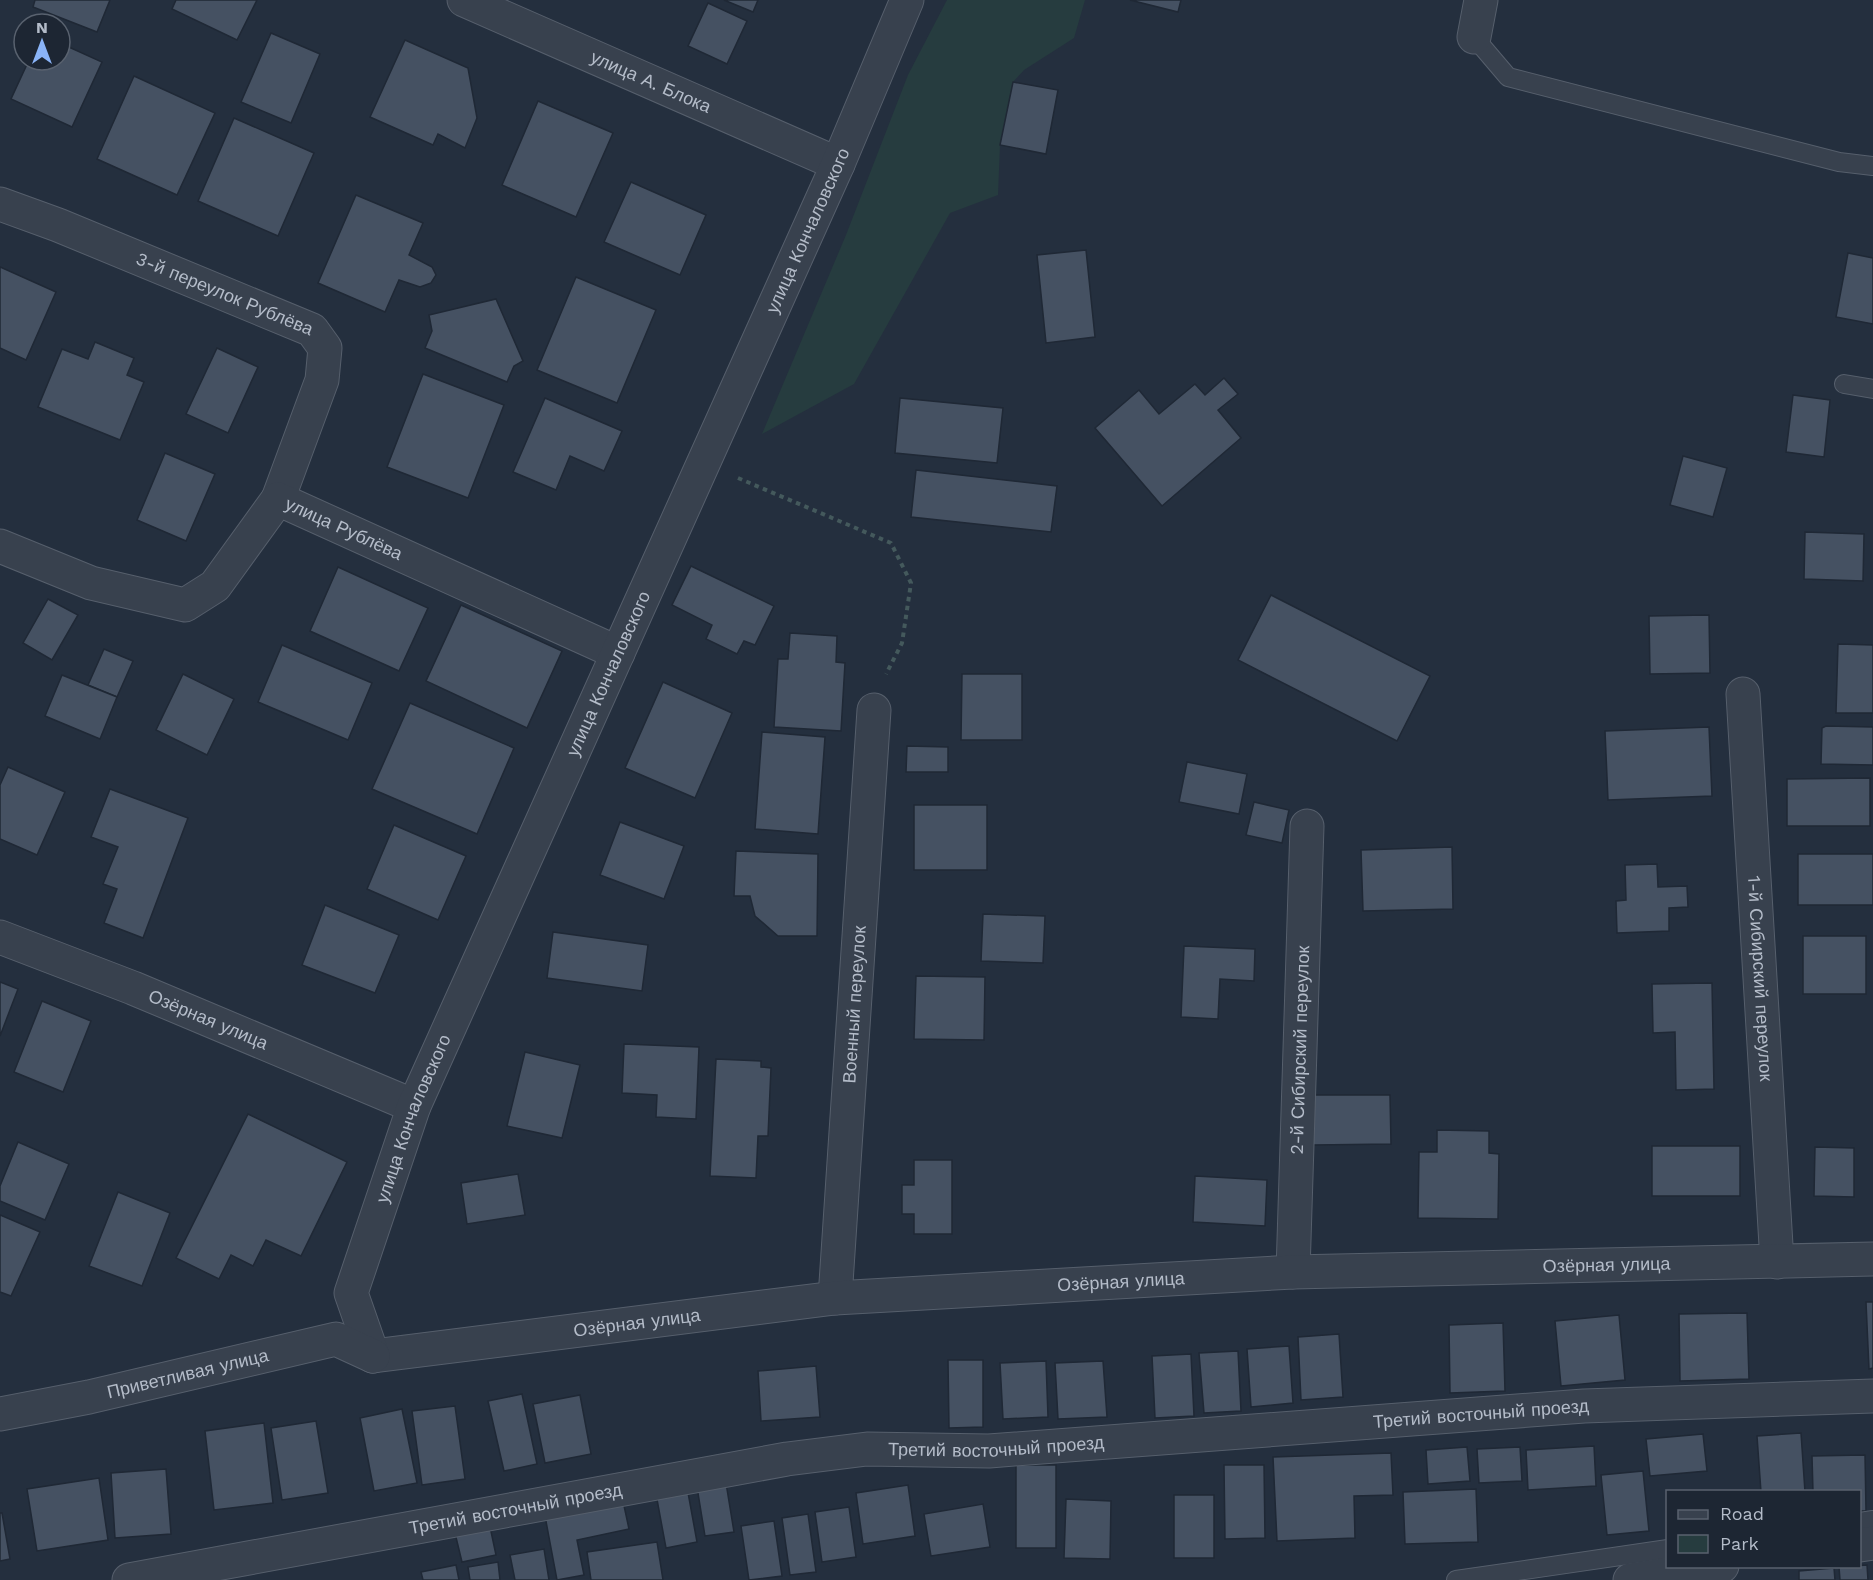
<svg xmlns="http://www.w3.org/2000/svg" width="1873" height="1580" font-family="'Work Sans',sans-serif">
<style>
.green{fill:#263c3f}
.building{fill:#455162;stroke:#1f2835;stroke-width:1.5}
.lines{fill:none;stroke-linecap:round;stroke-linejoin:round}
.service-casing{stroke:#565f6c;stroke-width:20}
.minor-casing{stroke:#565f6c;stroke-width:35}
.path{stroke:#44595c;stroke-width:4;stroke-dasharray:4.5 4.5;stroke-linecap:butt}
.service{stroke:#38414e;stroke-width:18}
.minor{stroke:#38414e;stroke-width:33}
.labels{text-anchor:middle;stroke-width:6;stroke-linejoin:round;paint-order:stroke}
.street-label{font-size:18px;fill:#b4bcc9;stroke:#1d2633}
</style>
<rect width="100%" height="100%" fill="#242f3e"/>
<polygon class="green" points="947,0 1085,0 1074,38 1024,70 1013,82 1000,145 998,195 950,213 854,384 762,434 846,235 908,75"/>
<g class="building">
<polygon points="35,0 110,0 97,32 33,7"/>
<polygon points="176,0 257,0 237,40 172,9"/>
<polygon points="724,0 758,0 753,12"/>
<polygon points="1130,0 1181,0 1178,12"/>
<polygon points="708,3 747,21 727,64 688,46"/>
<polygon points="271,33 320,54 291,123 241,102"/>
<polygon points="405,40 468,68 477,118 465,148 438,134 433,145 370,117"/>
<polygon points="60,43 102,62 72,127 11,99 29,60 60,60"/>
<polygon points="134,76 215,113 177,195 97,159"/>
<polygon points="1013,82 1058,90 1046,154 1000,145"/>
<polygon points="538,101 613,133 576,217 502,185"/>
<polygon points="234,118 314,153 278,236 198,201"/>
<polygon points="631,182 706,215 680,275 604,242"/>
<polygon points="356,195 423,223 409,255 432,267 436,275 431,283 420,287 399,280 385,312 318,283"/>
<polygon points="1086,250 1095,337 1046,343 1037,255"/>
<polygon points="1848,253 1873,258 1873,324 1836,317"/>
<polygon points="0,267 56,292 26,360 0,348"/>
<polygon points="576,277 656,310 617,403 537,370"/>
<polygon points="496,299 523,361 514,366 507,382 425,348 432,331 429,315"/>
<polygon points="95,342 134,358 127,375 144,382 120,440 38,407 62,349 88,359"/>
<polygon points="217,348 258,367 228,433 186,414"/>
<polygon points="423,374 504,405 468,498 387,467"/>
<polygon points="1224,378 1238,394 1218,410 1241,438 1162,506 1095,428 1139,390 1159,414 1195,384 1205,395"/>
<polygon points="1793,395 1830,400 1824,457 1786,452"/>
<polygon points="545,398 622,431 604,471 570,456 556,490 513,472"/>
<polygon points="900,398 1003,408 997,463 895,453"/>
<polygon points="165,453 215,474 186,541 137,520"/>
<polygon points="1683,456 1727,468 1713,517 1670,505"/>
<polygon points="916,470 1057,486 1051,532 911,517"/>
<polygon points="1805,532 1864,534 1863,581 1804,579"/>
<polygon points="691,566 774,606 755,645 744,641 737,654 706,639 712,625 672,605"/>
<polygon points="338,567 428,608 399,671 310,631"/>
<polygon points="1271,595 1430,676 1397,741 1238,660"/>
<polygon points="48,599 78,615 52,660 23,643"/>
<polygon points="461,605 562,651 527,728 426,681"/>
<polygon points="1709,615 1710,673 1650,674 1649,616"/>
<polygon points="790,633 837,636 836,662 845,663 841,731 774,727 778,659 788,659"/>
<polygon points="1838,644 1873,645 1873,713 1836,713"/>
<polygon points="282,645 372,683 348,740 258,702"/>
<polygon points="104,649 133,661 117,697 88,685"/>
<polygon points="183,674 234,699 207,755 156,730"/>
<polygon points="962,674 1022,674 1022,740 961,740"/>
<polygon points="62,675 117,697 100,739 45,716"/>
<polygon points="663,682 732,713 695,798 625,768"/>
<polygon points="410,703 514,748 477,834 372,789"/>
<polygon points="1826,726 1873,727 1873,765 1821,764 1822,728"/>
<polygon points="1709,727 1712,796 1608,800 1605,731"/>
<polygon points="762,732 825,737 818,834 755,829"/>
<polygon points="907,746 948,747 948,772 906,772"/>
<polygon points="1187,762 1247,774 1239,814 1179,802"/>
<polygon points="8,767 65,792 37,855 0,839 0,785"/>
<polygon points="1870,778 1870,826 1787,826 1787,779"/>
<polygon points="110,789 188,818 143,938 104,923 117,889 103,884 118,847 91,837"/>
<polygon points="1254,802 1289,810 1282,843 1246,835"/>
<rect x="914" y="805" width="73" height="65"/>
<polygon points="620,822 684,846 664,899 600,875"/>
<polygon points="394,825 466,856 438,920 367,889"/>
<polygon points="1452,847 1453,909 1363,911 1361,850"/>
<polygon points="736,851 818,854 817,936 778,936 755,916 750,896 734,896"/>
<rect x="1798" y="854" width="75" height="51"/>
<polygon points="1657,864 1658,887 1687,886 1688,907 1669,908 1669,931 1617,933 1616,901 1626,900 1625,865"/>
<polygon points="325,905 399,935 375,993 302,965"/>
<polygon points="983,914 1045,916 1043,963 981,961"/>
<polygon points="553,932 648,945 642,991 547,978"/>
<rect x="1803" y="936" width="63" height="58"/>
<polygon points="1184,946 1255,949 1254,981 1220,979 1218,1019 1181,1017"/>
<polygon points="916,976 985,977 984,1040 914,1039"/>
<polygon points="0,982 18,989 0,1036"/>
<polygon points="1712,983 1714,1089 1676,1090 1675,1032 1653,1033 1652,984"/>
<polygon points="42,1001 91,1021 63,1092 14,1072"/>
<polygon points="624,1044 699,1047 696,1119 656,1117 657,1095 622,1093"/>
<polygon points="525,1052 580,1065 562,1138 507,1126"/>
<polygon points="716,1059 761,1061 761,1067 771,1068 768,1136 758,1136 756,1178 710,1176"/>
<polygon points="1313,1095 1390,1095 1391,1144 1313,1145"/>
<polygon points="248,1114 347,1162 301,1256 266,1240 253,1266 231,1255 219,1279 176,1258"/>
<polygon points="1437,1130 1489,1131 1489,1153 1499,1154 1498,1219 1418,1218 1419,1152 1437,1152"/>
<polygon points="18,1142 69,1164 45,1220 0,1201 0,1186"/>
<rect x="1652" y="1146" width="88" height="50"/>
<polygon points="1815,1147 1854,1148 1854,1197 1814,1196"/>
<polygon points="914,1160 952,1160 952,1234 914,1234 914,1214 902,1214 902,1185 914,1185"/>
<polygon points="518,1174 525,1215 467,1224 461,1183"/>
<polygon points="1195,1176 1267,1180 1265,1226 1193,1222"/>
<polygon points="118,1192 170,1213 142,1286 89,1266"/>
<polygon points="0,1215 40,1232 11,1296 0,1292"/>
<polygon points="1866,1302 1873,1302 1873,1368 1869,1369"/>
<polygon points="1747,1313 1749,1379 1680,1381 1679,1314"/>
<polygon points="1619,1315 1625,1380 1561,1386 1555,1321"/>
<polygon points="1503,1323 1505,1391 1450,1393 1449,1325"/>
<polygon points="1339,1334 1343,1397 1301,1400 1298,1337"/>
<polygon points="1289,1346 1293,1403 1251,1407 1247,1349"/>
<polygon points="1238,1351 1241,1411 1204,1413 1199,1353"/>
<polygon points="1191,1354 1194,1416 1155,1418 1152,1356"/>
<polygon points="948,1360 983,1360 983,1427 949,1428"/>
<polygon points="1046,1361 1048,1417 1003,1419 1000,1363"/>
<polygon points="1103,1361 1107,1417 1058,1419 1055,1363"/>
<polygon points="816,1366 820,1417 761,1421 758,1371"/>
<polygon points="522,1394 537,1464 504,1471 488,1401"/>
<polygon points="580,1395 591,1454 545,1463 533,1404"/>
<polygon points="455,1406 465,1479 422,1485 412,1411"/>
<polygon points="402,1409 417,1483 374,1491 360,1418"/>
<polygon points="316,1421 328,1493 282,1500 271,1428"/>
<polygon points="264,1423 273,1503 214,1510 205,1431"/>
<polygon points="1801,1433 1805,1492 1761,1492 1757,1436"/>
<polygon points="1703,1434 1707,1471 1650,1476 1646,1439"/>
<polygon points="1594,1446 1596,1486 1528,1490 1526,1450"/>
<polygon points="1467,1447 1470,1481 1428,1484 1426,1450"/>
<polygon points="1520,1447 1522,1481 1479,1483 1477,1449"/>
<polygon points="1391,1453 1393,1495 1354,1496 1355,1538 1277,1541 1273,1457"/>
<polygon points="1865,1455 1866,1511 1860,1511 1860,1492 1813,1492 1812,1456"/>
<rect x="1016" y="1465" width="40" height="83"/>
<polygon points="1224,1465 1264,1465 1265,1538 1225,1539"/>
<polygon points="166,1469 171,1534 115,1538 111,1473"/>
<polygon points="1643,1471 1649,1531 1607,1535 1601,1475"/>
<polygon points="99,1478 108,1540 37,1551 27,1489"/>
<polygon points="726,1483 734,1532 705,1536 697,1487"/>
<polygon points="908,1485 915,1536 863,1544 856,1493"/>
<polygon points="687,1487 697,1542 666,1548 656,1494"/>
<polygon points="1476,1489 1478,1542 1405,1544 1403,1492"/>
<rect x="1174" y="1495" width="40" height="63"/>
<polygon points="1066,1499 1111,1501 1110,1559 1064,1558"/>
<polygon points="623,1501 629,1529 577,1540 584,1575 557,1580 545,1516"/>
<polygon points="983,1504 990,1547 931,1556 924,1514"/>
<polygon points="849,1507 856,1557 822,1562 815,1512"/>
<polygon points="0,1513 2,1513 10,1559 0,1561"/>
<polygon points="808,1514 816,1572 790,1575 782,1518"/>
<polygon points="774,1521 782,1576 749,1580 741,1526"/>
<polygon points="489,1522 496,1555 462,1562 454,1529"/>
<polygon points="657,1542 663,1580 591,1580 587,1552"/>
<polygon points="544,1549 549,1580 515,1580 510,1555"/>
<polygon points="498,1562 500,1580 470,1580 468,1567"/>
<polygon points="456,1565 459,1580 423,1580 421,1572"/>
<polygon points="1867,1565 1868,1580 1840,1580 1839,1567"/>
<polygon points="1834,1568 1835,1580 1799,1580 1799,1571"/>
</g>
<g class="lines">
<defs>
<g id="service">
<polyline points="1474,37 1508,77 1839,162 1873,166"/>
<polyline points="1844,384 1873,389"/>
<polyline points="1860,1522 1873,1520"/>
<polyline points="1456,1580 1668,1549"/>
</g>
<g id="minor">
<path id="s1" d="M464 0 838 164"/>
<polyline points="1474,37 1481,0"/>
<path id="s2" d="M0 204 58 225 312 330 325 348 322 380 278 499"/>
<path id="s3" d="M0 546 91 583 185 605 215 586 278 499 618 653"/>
<path id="s4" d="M1743 694 1777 1262"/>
<path id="s5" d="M0 937 133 988 414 1106"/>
<path id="s6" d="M1293 1272 1307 826"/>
<path id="s7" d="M835 1298 874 710"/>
<path id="s8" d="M373 1356 835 1298 1293 1272 1873 1259"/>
<path id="s9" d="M373 1356 351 1293 414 1106 838 164 907 0"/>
<path id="s10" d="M0 1414 89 1397 336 1339 373 1356"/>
<polyline points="1860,1545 1873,1543"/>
<path id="s11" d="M129 1580 787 1459 867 1449 989 1451 1584 1406 1873 1396"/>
<polyline points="1630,1580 1722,1566"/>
</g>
</defs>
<use href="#service" class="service-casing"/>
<use href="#minor" class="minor-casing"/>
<polyline class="path" points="738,478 891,543 911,583 902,643 886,674"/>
<use href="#service" class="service"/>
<use href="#minor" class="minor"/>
</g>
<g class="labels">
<g class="street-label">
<text dy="6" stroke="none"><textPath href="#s1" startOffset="204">улица А. Блока</textPath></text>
<text dy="6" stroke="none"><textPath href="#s9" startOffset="1224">улица Кончаловского</textPath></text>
<text dy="6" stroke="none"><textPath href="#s2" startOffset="242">3-й переулок Рублёва</textPath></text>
<text dy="6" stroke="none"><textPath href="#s3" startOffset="410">улица Рублёва</textPath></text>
<text dy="6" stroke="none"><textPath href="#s9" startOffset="738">улица Кончаловского</textPath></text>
<text dy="6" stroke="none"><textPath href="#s4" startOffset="285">1-й Сибирский переулок</textPath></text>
<text dy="6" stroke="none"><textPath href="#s7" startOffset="294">Военный переулок</textPath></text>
<text dy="6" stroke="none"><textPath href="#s5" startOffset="224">Озёрная улица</textPath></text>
<text dy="6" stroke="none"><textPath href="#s6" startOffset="222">2-й Сибирский переулок</textPath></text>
<text dy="6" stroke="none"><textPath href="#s9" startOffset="252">улица Кончаловского</textPath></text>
<text dy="6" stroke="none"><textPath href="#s8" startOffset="1238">Озёрная улица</textPath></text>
<text dy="6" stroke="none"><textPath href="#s8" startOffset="752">Озёрная улица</textPath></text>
<text dy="6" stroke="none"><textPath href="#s8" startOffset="266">Озёрная улица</textPath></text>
<text dy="6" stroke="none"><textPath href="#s10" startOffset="192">Приветливая улица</textPath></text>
<text dy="6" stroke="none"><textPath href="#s11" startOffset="1365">Третий восточный проезд</textPath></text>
<text dy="6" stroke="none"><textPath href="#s11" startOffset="879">Третий восточный проезд</textPath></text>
<text dy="6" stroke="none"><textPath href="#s11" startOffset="393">Третий восточный проезд</textPath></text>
</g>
</g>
<rect x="1666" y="1490" width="195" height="78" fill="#1d2633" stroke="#59626f" stroke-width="1.5"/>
<rect x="1678" y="1510" width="30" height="9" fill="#38414e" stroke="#59626f" stroke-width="1.5"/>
<text x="1720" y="1520" font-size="18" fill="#b4bcc9">Road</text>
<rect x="1678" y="1535" width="30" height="18" fill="#263c3f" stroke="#59626f" stroke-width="1.5"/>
<text x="1720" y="1550" font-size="18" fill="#b4bcc9">Park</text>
<g transform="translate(42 42)"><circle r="28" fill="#1d2633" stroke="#59626f" stroke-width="1.5"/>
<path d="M0-4.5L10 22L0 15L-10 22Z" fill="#8ab4f8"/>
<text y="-9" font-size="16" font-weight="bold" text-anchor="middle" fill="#b4bcc9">N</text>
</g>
</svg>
